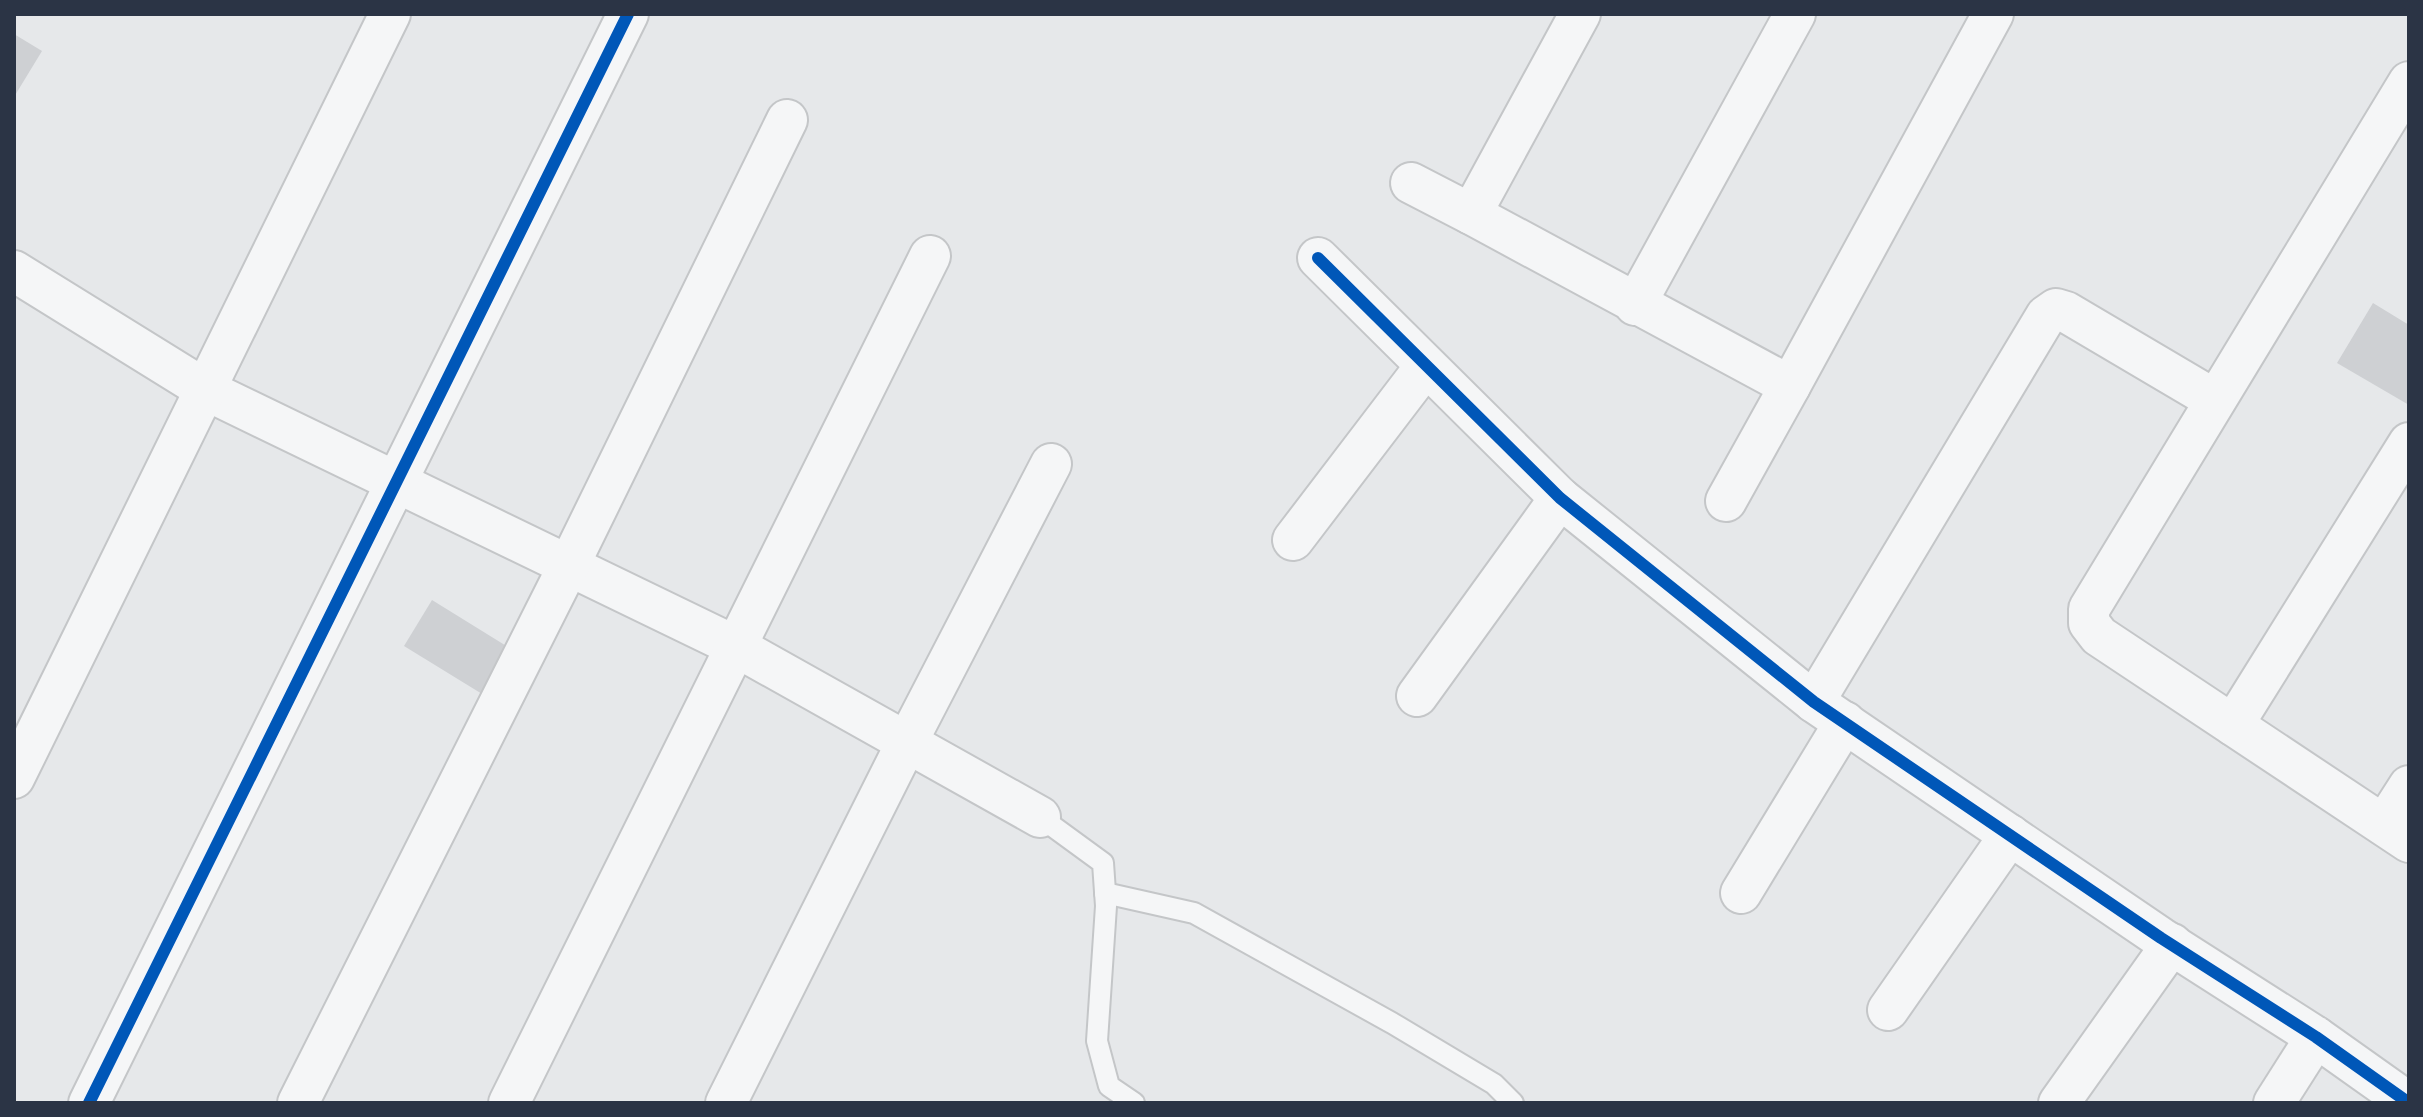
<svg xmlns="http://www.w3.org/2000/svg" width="2423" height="1117" font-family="'Asap Condensed',sans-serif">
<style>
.building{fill:#ced0d3}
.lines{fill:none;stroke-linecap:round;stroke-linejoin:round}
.lane-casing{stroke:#c4c6c8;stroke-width:24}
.street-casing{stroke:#c4c6c8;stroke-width:44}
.lane{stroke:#f5f6f7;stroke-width:20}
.street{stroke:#f5f6f7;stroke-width:40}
.cycleway-casing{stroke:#f4f6f9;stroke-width:17}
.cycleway{stroke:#0057b8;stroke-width:12}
</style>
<rect width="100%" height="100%" fill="#e6e8ea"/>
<g class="building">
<polygon points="14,34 42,51 14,97"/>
<polygon points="2373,303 2409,325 2409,405 2337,363"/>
<polygon points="432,600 516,652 487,697 404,646"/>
</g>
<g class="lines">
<defs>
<g id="lane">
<polyline points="1040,817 1103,863 1106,906 1097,1041 1109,1086 1134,1103"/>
<polyline points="1105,893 1194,913 1392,1023 1494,1084 1513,1103"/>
</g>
<g id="street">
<polyline points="1580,14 1471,214 1790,386 1993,14"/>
<polyline points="2409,82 2089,609 2089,623 2099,636 2409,842"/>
<polyline points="1411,183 1471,214"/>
<polyline points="1318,258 1560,498 1814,702 2161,938 2316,1037 2409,1103"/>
<polyline points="14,271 206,390 735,646 1040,817"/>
<polyline points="1635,305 1795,14"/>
<polyline points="1726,501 1790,386"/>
<polyline points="1293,540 1425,367"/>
<polyline points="1417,696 1560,498"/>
<polyline points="1814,702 2046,316 2056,309 2066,312 2215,400"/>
<polyline points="2233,725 2409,443"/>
<polyline points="14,778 390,14"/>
<polyline points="2384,825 2409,786"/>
<polyline points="1741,893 1845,722"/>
<polyline points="1888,1010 2010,835"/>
<polyline points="89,1103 628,14"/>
<polyline points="298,1103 569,565 787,120"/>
<polyline points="509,1103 930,256"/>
<polyline points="726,1103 907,742 1051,464"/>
<polyline points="2059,1103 2172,944"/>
<polyline points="2274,1103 2316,1037"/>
</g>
</defs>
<use href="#lane" class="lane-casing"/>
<use href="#street" class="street-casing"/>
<use href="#lane" class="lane"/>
<use href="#street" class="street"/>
<defs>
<g id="cycleway">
<polyline points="1318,258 1560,498 1814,702 2161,938 2316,1037 2409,1103"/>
<polyline points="89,1103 628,14"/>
</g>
</defs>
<use href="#cycleway" class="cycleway-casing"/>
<use href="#cycleway" class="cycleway"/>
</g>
<rect width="2423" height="1117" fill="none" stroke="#2b3445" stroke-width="32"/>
</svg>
